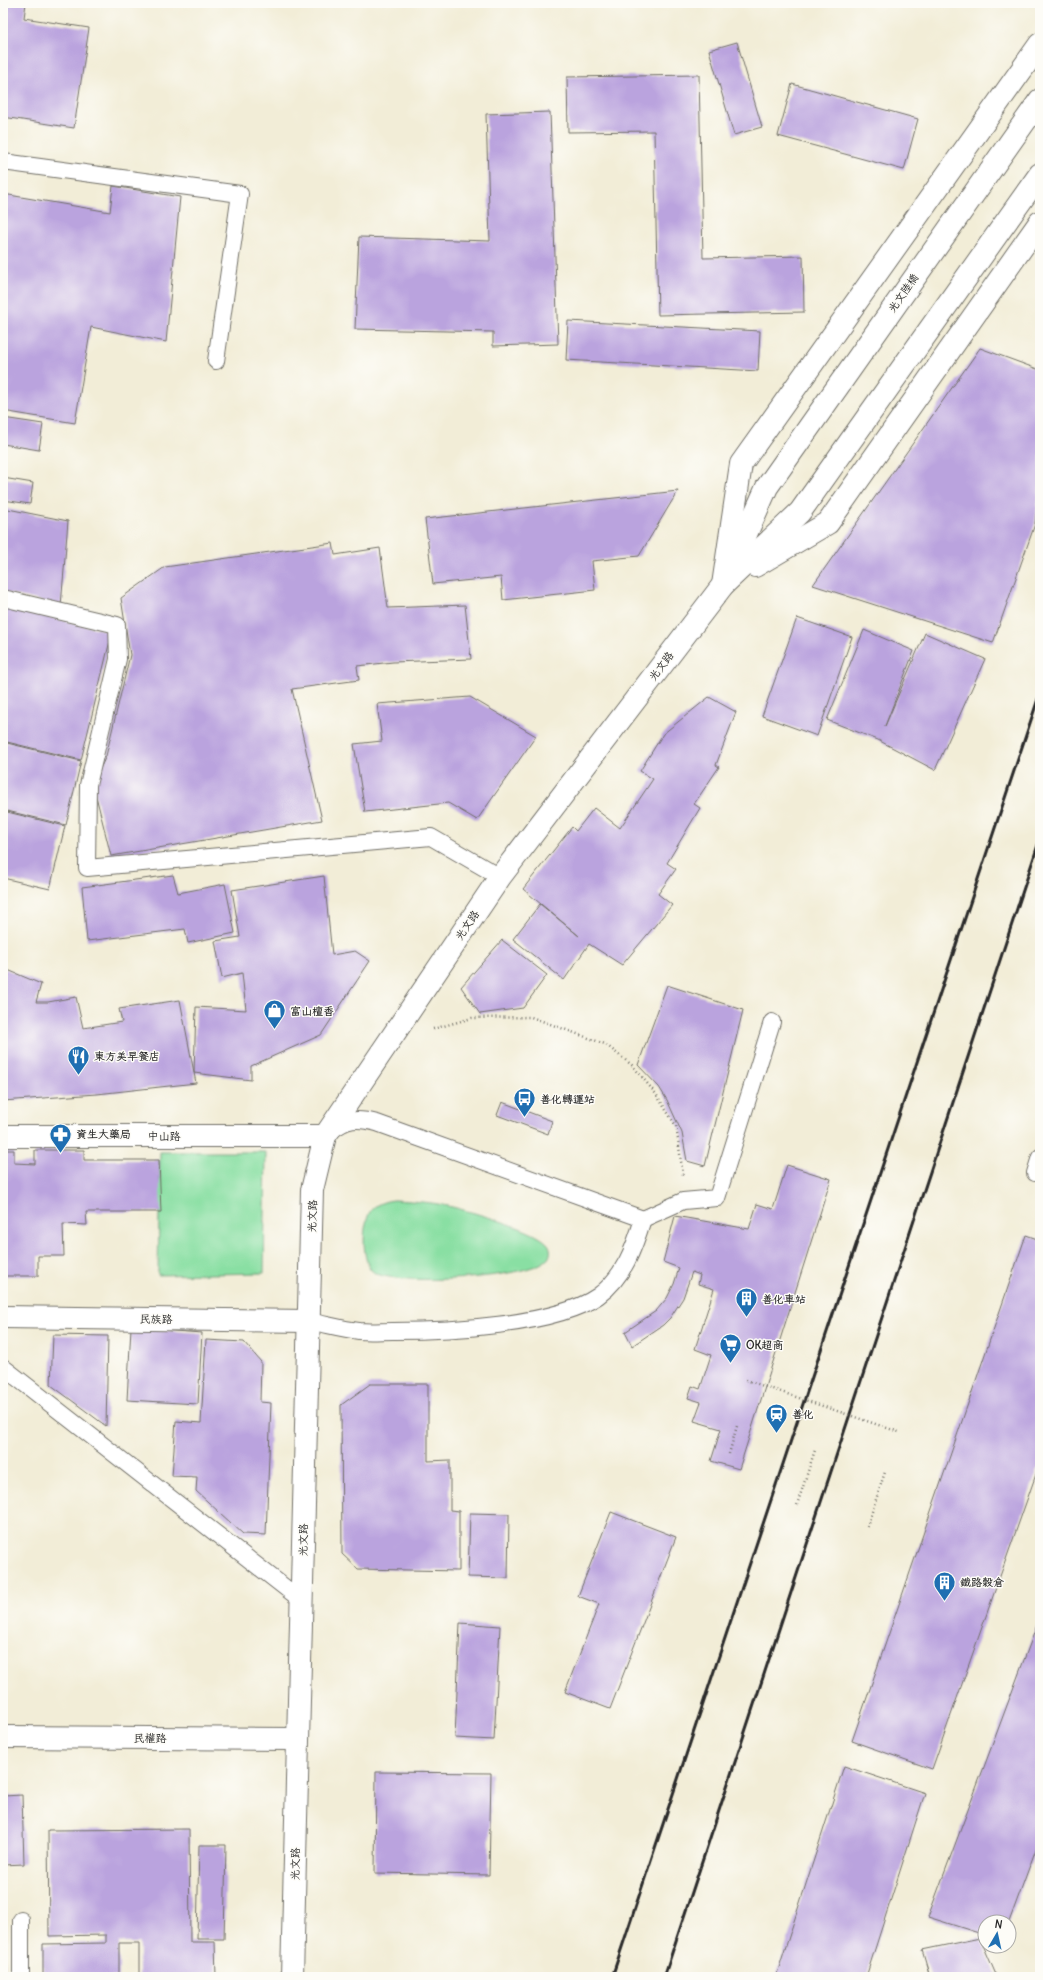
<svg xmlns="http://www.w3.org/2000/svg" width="1043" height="1980" font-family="Delius,'LXGW WenKai TC',sans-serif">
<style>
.green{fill:#89dfa3;stroke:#5a8567}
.building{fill:#baa3de}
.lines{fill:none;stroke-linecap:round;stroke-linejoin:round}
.lane-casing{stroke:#716f67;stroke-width:18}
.street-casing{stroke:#716f67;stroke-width:24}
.secondary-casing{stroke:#716f67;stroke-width:24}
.path{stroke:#716f67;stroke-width:2.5;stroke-dasharray:1 3;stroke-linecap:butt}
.lane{stroke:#fff;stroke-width:16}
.street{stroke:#fff;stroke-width:22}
.secondary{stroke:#fff;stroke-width:22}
.rail{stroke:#2b2b2b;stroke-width:3}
.path-bridge{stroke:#716f67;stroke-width:2.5;stroke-dasharray:1 3;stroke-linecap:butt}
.labels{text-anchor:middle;stroke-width:3;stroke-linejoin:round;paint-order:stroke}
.street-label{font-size:11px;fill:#2b2b2b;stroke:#fdfcf7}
.poi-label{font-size:11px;font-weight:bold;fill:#2b2b2b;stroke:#fdfcf7;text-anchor:start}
</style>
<rect width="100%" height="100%" fill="#fdfcf7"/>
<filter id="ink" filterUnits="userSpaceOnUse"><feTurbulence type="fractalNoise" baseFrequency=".025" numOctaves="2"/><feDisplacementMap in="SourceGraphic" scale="8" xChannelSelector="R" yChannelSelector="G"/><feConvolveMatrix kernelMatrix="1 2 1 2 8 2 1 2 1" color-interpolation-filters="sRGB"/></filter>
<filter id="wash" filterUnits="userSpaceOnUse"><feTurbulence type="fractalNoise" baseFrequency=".012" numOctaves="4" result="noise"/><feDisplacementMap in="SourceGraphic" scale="16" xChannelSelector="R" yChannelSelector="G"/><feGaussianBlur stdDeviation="0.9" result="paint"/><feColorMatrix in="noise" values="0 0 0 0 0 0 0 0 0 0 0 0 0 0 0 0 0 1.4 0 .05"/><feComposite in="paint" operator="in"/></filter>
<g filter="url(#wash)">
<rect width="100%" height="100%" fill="#f2edd7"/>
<g class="green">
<polygon points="160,1152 266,1152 264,1273 158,1275"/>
<path d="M394 1200C412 1201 431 1202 448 1206 469 1211 534 1229 547 1243 551 1247 551 1253 549 1257 537 1279 398 1286 375 1273 360 1265 362 1220 372 1209 378 1203 386 1201 394 1200Z"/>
</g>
<g id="blocks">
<g class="building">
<polygon points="3,3 26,3 24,18 89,28 74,128 3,117"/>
<polygon points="737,42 762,127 734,135 709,50"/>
<polygon points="699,75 703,258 803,256 804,312 658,315 654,131 568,132 567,77"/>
<polygon points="792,84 918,119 904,170 778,136"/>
<polygon points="550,112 558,344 493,346 493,332 355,329 359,237 490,241 486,114"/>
<polygon points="113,186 180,197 166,342 91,327 75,423 3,411 3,194 110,212"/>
<polygon points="568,321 760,331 758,371 566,360"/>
<polygon points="980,348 1040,370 1040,484 1035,524 993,643 813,585"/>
<polygon points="3,418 43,424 39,450 3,444"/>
<polygon points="3,478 33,483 30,504 3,500"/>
<polygon points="678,491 639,556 592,561 595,590 503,600 501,577 433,584 425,519"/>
<polygon points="3,508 68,521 61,606 3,592"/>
<polygon points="333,543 335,555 380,548 388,608 465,605 471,659 393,662 357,666 359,680 292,689 322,820 111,856 93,784 106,756 130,655 121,598 165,567"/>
<polygon points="3,606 112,632 81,760 3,741"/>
<polygon points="797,618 852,637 817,736 762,716"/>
<polygon points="864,630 914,651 885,726 925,633 985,659 935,770 878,740 827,720"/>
<polygon points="470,697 536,736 477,820 448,803 365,812 354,744 382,741 377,704"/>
<polygon points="709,697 736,712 716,765 719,767 694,804 700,808 667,863 676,869 658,894 672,905 622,965 589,944 564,980 513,939 540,904 579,936 523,889 572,827 576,831 594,808 620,828 653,779 640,771 663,734"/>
<polygon points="3,742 81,761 66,825 3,810"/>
<polygon points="3,811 65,826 50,889 3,878"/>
<polygon points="173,875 178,893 225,884 235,933 188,943 185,929 87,941 82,887"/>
<polygon points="324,876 332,955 355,951 370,961 321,1035 251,1066 251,1080 194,1073 196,1007 246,1010 242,973 222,978 215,941 240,937 232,890"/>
<polygon points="502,940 547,975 523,1008 480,1014 461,987"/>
<polygon points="3,968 41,984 36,1002 48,1002 76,997 83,1028 122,1022 119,1009 180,1000 196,1083 97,1094 3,1101"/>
<polygon points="667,985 743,1010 705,1166 687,1161 682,1133 667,1100 659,1087 638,1065"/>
<polygon points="502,1102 552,1121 548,1134 497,1115"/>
<polygon points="3,1150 14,1150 14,1163 35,1164 35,1150 84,1150 84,1160 159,1160 161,1212 86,1212 87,1225 63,1224 64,1256 38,1256 38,1276 3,1276"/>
<polygon points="787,1165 831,1179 739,1469 711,1461 721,1429 694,1421 701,1402 688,1398 692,1386 700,1389 711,1355 695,1349 714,1289 698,1284 700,1275 692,1272 683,1298 670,1318 663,1325 632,1346 625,1332 656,1311 667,1298 674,1284 679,1268 663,1262 675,1216 749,1229 757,1204 773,1209"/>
<polygon points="1026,1235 1040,1240 1040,1463 932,1769 852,1741"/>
<polygon points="131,1328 202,1333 198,1404 127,1400"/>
<polygon points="53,1335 108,1336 106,1426 51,1385"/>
<polygon points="206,1340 244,1342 261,1362 260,1402 271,1403 266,1535 243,1534 196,1491 197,1477 172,1476 176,1421 201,1423"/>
<polygon points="370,1384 428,1384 428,1461 450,1460 450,1510 459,1511 459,1571 358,1569 342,1554 341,1405"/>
<polygon points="611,1512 676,1537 610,1709 565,1692 599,1604 578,1596"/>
<polygon points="470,1513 509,1514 508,1578 468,1577"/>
<polygon points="1040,1617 1040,1838 1009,1922 985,1922 985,1935 928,1917"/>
<polygon points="460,1623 500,1626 494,1740 455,1738"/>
<polygon points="844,1766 925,1793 866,1977 776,1977"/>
<polygon points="376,1772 491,1773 489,1875 375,1873"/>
<polygon points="22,1795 24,1864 3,1865 3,1796"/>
<polygon points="189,1829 190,1942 215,1942 216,1977 139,1977 139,1943 119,1943 119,1977 43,1977 43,1944 106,1943 106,1935 49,1936 48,1830"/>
<polygon points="199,1845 226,1845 224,1939 197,1939"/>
<polygon points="980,1938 997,1977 930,1977 922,1950"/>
<rect x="3" y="1952" width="2" height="25"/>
</g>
</g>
</g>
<g filter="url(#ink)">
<use href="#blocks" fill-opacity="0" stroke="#716f67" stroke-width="1"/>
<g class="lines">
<defs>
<g id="lane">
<polyline points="3,162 240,194 216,361"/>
<polyline points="3,598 117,625 118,659 88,785 87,868 431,837 500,877"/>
<polyline points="1035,1173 1040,1157"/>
<polyline points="643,1219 683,1201 717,1198 772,1022"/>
<path d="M308 1321C325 1324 342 1329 359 1331 370 1332 382 1331 393 1331 445 1331 555 1326 598 1296 624 1277 634 1248 643 1219L377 1123C357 1118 347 1118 330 1132"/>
<polyline points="3,1367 301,1600"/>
<polyline points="21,1920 21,1977"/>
</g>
<g id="street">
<polyline points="3,1136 325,1136"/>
<polyline points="3,1317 308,1321"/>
<polyline points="3,1737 297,1739"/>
</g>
<g id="secondary">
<polyline points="734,561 767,487 1040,100"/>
<polyline points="755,566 828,523 1040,222"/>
<polyline points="723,585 741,464 1040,44"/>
<polyline points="292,1977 312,1190 325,1136 500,877 723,585 800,512 1040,174"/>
</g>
</defs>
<use href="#lane" class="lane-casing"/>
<use href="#street" class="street-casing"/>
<use href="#secondary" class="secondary-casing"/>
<g class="path">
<polyline points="433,1029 472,1018 531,1017 605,1044 633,1066 656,1094 676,1126 683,1175"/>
<polyline points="729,1454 737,1426"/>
<polyline points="797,1505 815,1450"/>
<polyline points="867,1527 885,1472"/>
</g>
<use href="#lane" class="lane"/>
<use href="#street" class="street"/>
<use href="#secondary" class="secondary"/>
<g class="rail">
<polyline points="612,1977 1040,693"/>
<polyline points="664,1977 1040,839"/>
</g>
<polyline class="path-bridge" points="746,1380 899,1432"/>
</g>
</g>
<defs>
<symbol id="shop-pin" viewBox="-11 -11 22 30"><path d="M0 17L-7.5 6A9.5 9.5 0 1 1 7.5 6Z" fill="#1f6fb2" stroke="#fdfcf7"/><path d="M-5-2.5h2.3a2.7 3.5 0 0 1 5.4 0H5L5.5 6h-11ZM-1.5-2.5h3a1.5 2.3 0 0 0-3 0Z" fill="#fff"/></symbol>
<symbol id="restaurant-pin" viewBox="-11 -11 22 30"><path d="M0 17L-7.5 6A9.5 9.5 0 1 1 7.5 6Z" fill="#1f6fb2" stroke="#fdfcf7"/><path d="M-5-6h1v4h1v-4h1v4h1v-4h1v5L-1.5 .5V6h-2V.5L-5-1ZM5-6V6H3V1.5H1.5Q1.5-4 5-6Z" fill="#fff"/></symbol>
<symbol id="bus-pin" viewBox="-11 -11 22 30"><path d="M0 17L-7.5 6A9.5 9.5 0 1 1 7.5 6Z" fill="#1f6fb2" stroke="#fdfcf7"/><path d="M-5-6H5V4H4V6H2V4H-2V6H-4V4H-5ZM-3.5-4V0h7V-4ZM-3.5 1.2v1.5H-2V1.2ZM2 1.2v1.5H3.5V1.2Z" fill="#fff"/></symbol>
<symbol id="pharmacy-pin" viewBox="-11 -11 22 30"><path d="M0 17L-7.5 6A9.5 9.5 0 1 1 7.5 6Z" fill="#1f6fb2" stroke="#fdfcf7"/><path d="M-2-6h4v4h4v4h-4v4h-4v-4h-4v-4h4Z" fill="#fff"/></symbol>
<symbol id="building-pin" viewBox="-11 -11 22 30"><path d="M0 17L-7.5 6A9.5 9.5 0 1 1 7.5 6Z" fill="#1f6fb2" stroke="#fdfcf7"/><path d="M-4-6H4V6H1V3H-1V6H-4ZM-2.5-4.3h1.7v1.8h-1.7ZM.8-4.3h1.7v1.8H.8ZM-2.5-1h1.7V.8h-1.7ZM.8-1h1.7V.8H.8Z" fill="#fff"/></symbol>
<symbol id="supermarket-pin" viewBox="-11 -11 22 30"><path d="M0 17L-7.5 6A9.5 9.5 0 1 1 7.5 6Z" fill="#1f6fb2" stroke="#fdfcf7"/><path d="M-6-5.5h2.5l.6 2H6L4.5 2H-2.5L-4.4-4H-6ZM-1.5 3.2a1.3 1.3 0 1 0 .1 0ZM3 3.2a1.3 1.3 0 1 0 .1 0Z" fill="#fff"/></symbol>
<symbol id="station-pin" viewBox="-11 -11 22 30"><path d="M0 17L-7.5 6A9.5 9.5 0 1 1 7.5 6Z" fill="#1f6fb2" stroke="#fdfcf7"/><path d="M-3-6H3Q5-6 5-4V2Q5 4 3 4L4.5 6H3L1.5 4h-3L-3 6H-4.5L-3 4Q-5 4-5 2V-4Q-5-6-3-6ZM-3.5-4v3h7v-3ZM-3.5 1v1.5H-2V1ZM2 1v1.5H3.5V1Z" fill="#fff"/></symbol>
</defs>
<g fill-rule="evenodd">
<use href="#shop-pin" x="262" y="998" width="25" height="34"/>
<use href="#restaurant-pin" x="66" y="1044" width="25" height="34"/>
<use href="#bus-pin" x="512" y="1086" width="25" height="34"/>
<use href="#pharmacy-pin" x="48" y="1122" width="25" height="34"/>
<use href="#building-pin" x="734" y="1286" width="25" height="34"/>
<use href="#supermarket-pin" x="718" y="1332" width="25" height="34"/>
<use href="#station-pin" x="764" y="1402" width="25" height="34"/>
<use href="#building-pin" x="932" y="1570" width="25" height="34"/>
</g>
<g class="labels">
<g class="street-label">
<text transform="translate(903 293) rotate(-55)" y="4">光文陸橋</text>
<text transform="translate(661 666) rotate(-53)" y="4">光文路</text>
<text transform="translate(467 925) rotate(-56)" y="4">光文路</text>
<text x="164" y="1140">中山路</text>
<text transform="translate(312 1216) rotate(-88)" y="4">光文路</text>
<text transform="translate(156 1319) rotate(1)" y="4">民族路</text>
<text transform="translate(303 1540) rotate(-89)" y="4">光文路</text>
<text x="150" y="1742">民權路</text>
<text transform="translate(295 1864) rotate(-89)" y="4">光文路</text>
</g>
<g class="poi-label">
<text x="290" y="1015">富山檀香</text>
<text x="94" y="1060">東方美早餐店</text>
<text x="540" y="1103">善化轉運站</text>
<text x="76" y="1138">資生大藥局</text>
<text x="762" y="1303">善化車站</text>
<text x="746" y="1349">OK超商</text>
<text x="792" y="1418">善化</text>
<text x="960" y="1586">鐵路穀倉</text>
</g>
</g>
<rect width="1043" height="1980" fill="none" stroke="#fdfcf7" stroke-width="16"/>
<g transform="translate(997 1934) rotate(9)"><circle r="19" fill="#fdfcf7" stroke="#a9a8a5"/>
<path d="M0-3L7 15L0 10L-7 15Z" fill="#1f6fb2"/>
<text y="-6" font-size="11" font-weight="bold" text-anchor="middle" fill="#2b2b2b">N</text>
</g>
</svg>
